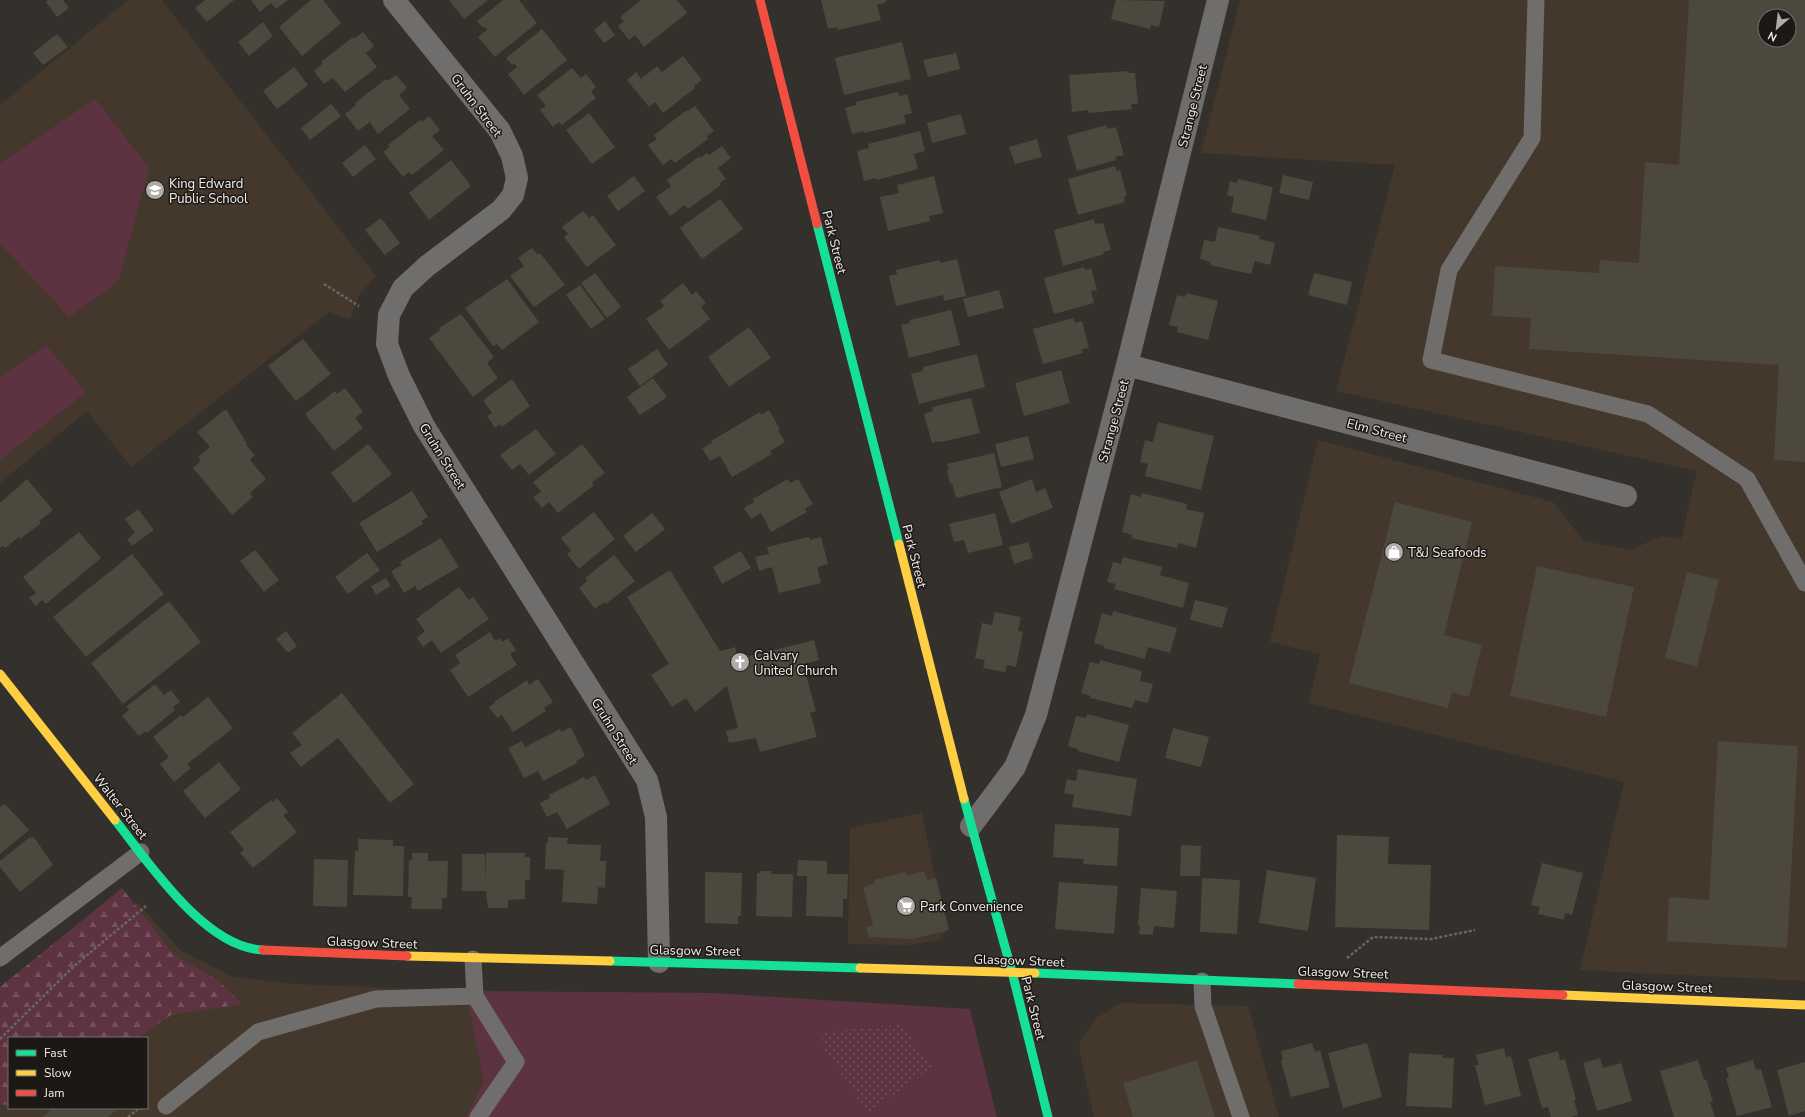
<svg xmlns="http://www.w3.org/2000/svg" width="1805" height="1117" font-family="'Nunito Sans',sans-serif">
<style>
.built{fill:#44382d;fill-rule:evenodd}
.forest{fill:url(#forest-firs)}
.park{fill:#5e3341}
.garden{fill:url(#garden-dots)}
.building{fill:#4c483e;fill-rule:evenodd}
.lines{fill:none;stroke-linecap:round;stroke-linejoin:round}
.path{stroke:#686663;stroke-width:2.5;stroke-dasharray:3 2;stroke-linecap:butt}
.lane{stroke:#706e6d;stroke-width:17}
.street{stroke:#706e6d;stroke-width:22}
.fast{stroke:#16e098;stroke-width:9}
.slow{stroke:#ffcf43;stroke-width:9}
.jam{stroke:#f24e42;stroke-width:9}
.labels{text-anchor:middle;stroke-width:3;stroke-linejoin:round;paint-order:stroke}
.street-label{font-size:13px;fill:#f3eeea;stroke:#1c1815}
.poi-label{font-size:13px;fill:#f3eeea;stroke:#1c1815;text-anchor:start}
</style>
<defs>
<pattern id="forest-firs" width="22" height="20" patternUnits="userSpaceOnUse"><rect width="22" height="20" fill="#5e3341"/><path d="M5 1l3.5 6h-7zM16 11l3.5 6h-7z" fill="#76515d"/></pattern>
<pattern id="garden-dots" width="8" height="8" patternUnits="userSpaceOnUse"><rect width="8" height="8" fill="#5e3341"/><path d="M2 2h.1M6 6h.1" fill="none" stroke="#76515d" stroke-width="1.8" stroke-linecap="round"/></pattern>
</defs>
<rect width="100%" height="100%" fill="#34302c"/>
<g class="built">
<polygon points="128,0 162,0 376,276 359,295 350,319 329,312 131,467 87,411 0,483 0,105"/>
<path d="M1240 0H1805V981L1580 970 1624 782 1309 703 1320 654 1270 642 1318 440 1553 502 1584 541 1631 550 1661 536 1681 539 1697 471 1336 391 1395 165 1201 153ZM1765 16H1789V40H1765Z"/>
<polygon points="922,813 946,930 939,940 909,945 848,944 850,828"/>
<path d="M137 902 181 951 233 977 295 984 465 991 484 1081 466 1117H0V1007ZM9 1038H147V1108H9Z"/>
<polygon points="1121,1003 1248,1006 1279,1117 1094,1117 1083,1069 1079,1044 1096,1018"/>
</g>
<polygon class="forest" points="122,888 173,954 218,980 242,1004 171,1015 137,1038 9,1038 9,1105 0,1104 0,987"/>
<g class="park">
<polygon points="95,99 149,168 118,282 69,317 0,243 0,163"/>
<polygon points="46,345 86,392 0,460 0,378"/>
<polygon points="465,991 711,993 970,1009 997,1117 466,1117 484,1081"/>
</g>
<polygon class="garden" points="901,1025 933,1067 868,1113 821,1044 823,1032"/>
<g class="building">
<polygon points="48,0 63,0 69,8 57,17 46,2"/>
<polygon points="205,0 234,0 207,22 195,8"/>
<polygon points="251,0 288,0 276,9 271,3 260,12"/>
<polygon points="311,0 323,0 341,23 302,56 279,27"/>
<polygon points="449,0 488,0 464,19"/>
<polygon points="503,0 519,0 537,23 495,57 478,37 487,30 484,26 483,28 477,21"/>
<polygon points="641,0 677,0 687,13 644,47 635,35 629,40 618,26 624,21 620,17"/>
<polygon points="821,0 886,0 886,2 877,5 881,20 838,30 837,27 828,29"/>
<polygon points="1116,0 1165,1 1159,27 1151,25 1150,29 1111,19"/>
<path d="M1689 0H1805V462L1774 460 1779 365 1529 349 1531 318 1492 316 1495 266 1599 273 1600 260 1639 263 1645 162 1679 165ZM1765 16H1789V40H1765Z"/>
<polygon points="605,21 615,35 604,43 594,30"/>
<polygon points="263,22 273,36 249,56 238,42"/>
<polygon points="542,29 567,60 524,95 508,74 517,67 514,63 512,65 506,58"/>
<polygon points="363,32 374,46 366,53 377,67 345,92 333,78 324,84 314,71 322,64 321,62 353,37 354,39"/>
<polygon points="57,34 68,47 43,65 33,53"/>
<polygon points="902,42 911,79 844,95 835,58"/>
<polygon points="956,53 960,69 928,77 923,60"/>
<polygon points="683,56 702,80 694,86 695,88 663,113 655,102 649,107 627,80 636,72 641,79 657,66 662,72"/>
<polygon points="294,67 308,85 277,109 263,91"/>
<polygon points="572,68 581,78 586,74 596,87 591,91 596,98 562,125 559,122 553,127 540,110 546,106 537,95"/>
<polygon points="1128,71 1129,73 1135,73 1138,104 1131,104 1132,109 1089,113 1088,110 1072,112 1069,75"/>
<polygon points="396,75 407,88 399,95 410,109 378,134 370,122 358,131 345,114 356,105 355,103 386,79 388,81"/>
<polygon points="898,92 899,96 907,94 912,113 904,115 906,123 864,133 863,131 852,134 845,108 857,105 856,102"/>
<polygon points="331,104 341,116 310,140 301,128"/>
<polygon points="695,106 714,131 707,136 708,139 675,163 671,159 663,165 648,145 657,139 654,135 687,110 688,111"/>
<polygon points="589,113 615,147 592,164 566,130"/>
<polygon points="961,114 966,134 932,143 927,123"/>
<polygon points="429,116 440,130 432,136 444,150 412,175 409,172 403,177 383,152 390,147 388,145 420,120 422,122"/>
<polygon points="1106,125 1108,129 1116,127 1124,155 1115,157 1116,160 1077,171 1067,136"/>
<polygon points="920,131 925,151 914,154 918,169 877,180 876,178 864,181 857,151 869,148 868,144"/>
<polygon points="1037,139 1042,157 1015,164 1009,147"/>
<polygon points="365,145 376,159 353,177 342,163"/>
<polygon points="722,146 731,158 718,168 726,179 720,183 721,185 688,209 685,205 670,216 656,197 671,186 667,180 700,156 701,158 707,153 709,155"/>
<polygon points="451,160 471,186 429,220 409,193"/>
<polygon points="1115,166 1117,171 1120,170 1127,196 1124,197 1125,202 1078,215 1068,179"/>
<polygon points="1283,175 1313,182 1309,200 1279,193"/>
<polygon points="634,176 645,191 618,211 607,196"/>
<polygon points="934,176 943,213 929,216 930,221 888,231 880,197 899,193 897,185"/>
<polygon points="1238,179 1273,187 1266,220 1231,212 1234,197 1227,195 1230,181 1237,183"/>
<polygon points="720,199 743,229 702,259 680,228"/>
<polygon points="583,211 589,218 593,215 616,245 587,267 564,237 568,234 562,227"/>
<polygon points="381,218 400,243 385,255 365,230"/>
<polygon points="1094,219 1095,224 1103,223 1111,250 1103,252 1104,254 1063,266 1054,230"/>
<polygon points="1218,227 1260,236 1259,239 1275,243 1270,265 1255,261 1251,274 1210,265 1210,262 1200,259 1204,240 1215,242"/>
<polygon points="532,248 538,255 540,253 565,285 534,307 510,276 524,266 518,258"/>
<polygon points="957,259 966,296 944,301 943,295 896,306 889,276 897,274 896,270 940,260 940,263"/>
<polygon points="1084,267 1085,270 1091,268 1097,290 1091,291 1094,303 1054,314 1044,278"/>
<polygon points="595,273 621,307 607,318 581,283"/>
<polygon points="1314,273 1352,282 1347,305 1308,295"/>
<polygon points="507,279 539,322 502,350 497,344 493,346 465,308"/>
<polygon points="683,283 692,295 696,291 706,303 701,307 710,319 669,350 646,319 664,306 660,301"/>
<polygon points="580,285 605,319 591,329 566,295"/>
<polygon points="999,290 1004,308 968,317 963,299"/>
<polygon points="1187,293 1218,301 1208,340 1177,332 1178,327 1169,325 1177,295 1185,297"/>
<polygon points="951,310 960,345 909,358 901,325 910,323 910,320"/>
<polygon points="461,314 494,357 487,363 498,378 473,397 429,338 440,330 439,328"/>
<polygon points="1073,318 1075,323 1082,321 1089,348 1082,349 1083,353 1043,364 1033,329"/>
<polygon points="749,327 771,358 729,387 708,357"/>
<polygon points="303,339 331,374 296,401 268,366"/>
<polygon points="657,349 668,365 640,386 628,369"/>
<polygon points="977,354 985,387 919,404 911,374 923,371 923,367"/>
<polygon points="1061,370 1070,403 1024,416 1015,383"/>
<polygon points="653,378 667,397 640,415 627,397"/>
<polygon points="512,379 530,406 502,427 500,424 495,428 487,416 492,413 483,400"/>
<polygon points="345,388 363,412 355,418 363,428 334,451 305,414 335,391 337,394"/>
<polygon points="971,398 980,433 941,442 940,441 932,443 924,414 933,411 932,407"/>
<polygon points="226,409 247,444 246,445 255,455 250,460 266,479 250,493 253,497 232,515 193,468 201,461 198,457 210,447 197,432"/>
<polygon points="769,410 780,429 778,430 785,442 770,451 772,454 732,477 720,456 710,461 702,448 712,443 711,441 760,412 761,415"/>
<polygon points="1158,422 1214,436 1201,490 1145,476 1148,464 1140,462 1145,440 1153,442"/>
<polygon points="536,429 556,454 529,475 520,464 512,470 500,455"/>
<polygon points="1028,436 1034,459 1001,467 995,444"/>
<polygon points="368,444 392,474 354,503 331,473"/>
<polygon points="582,444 605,473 592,482 594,485 558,513 549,502 542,508 533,497 541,492 533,482"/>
<polygon points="994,453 1002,487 956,498 952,483 950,484 947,470 949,470 947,464"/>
<polygon points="27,479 53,510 39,521 41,523 20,539 19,537 5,548 3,546 0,548 0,503"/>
<polygon points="788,479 790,483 798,479 813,504 805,509 807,512 771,532 761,513 751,519 744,508 754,502 753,499"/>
<polygon points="1032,479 1036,492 1045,488 1053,508 1011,524 999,492"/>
<polygon points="412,491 428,517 421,521 423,524 377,552 359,523"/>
<polygon points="1142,493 1187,504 1186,509 1204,513 1196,548 1178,543 1177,548 1131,538 1132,535 1122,532 1131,494 1141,497"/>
<polygon points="1395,502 1472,522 1444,635 1482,645 1469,697 1452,692 1448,708 1349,683"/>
<polygon points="138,509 154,530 132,546 127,539 135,533 125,519"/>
<polygon points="594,512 615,539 579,569 567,554 571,551 561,538"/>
<polygon points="652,513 665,529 636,552 623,536"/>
<polygon points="995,513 1003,545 968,553 964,540 954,542 949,524"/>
<polygon points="79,532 101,558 46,604 42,600 36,606 29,598 36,593 23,577"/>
<polygon points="809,537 810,540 821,537 828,564 817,567 821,583 779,593 772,567 759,571 755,557 769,554 767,547"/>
<polygon points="441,538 459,567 418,591 415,586 404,593 391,571 402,565 400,562"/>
<polygon points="1028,542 1033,558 1014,564 1009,547"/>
<polygon points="255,550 279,580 264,592 240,561"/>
<polygon points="741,551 751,568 722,584 713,567"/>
<polygon points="367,553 380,570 348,594 335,577"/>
<polygon points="132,554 164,594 86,657 53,617"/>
<polygon points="614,555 635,581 606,604 604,602 595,609 579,588 587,581 585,578"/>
<polygon points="1123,557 1162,567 1160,575 1189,583 1183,608 1114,589 1116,584 1107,582 1113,562 1121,564"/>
<polygon points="1537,566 1634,587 1606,717 1510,696"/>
<polygon points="670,570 720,651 735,647 738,659 814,640 819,660 803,664 816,711 810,713 817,737 760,752 756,738 729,743 726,731 738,728 727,686 695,712 686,698 672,707 651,675 669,664 627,597"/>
<polygon points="1687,572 1719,580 1697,667 1665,658"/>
<polygon points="386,578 391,586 376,595 371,586"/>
<polygon points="459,587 469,600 473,597 489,619 441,653 432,640 423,647 417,638 425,631 416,619"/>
<polygon points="1195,600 1228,608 1222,628 1190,620"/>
<polygon points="169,601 201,642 123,704 91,663"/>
<polygon points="1113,611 1177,628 1170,653 1148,647 1145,659 1104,648 1104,646 1094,643 1102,613 1112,616"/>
<polygon points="995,612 1021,617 1018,631 1023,632 1016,667 1007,665 1005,672 983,668 985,660 975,658 982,623 992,625"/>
<polygon points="286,631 297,646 288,653 276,639"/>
<polygon points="490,632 495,641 500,638 502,642 508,638 516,650 510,654 517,665 468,697 450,670 460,663 455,655"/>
<polygon points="1100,660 1142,671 1140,681 1153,684 1148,703 1135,700 1132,708 1090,698 1091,696 1081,693 1090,662 1099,664"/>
<polygon points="538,679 553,702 544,708 546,711 513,732 502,715 497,718 489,707 495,703 494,702 527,680 529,685"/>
<polygon points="155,684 164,695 171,690 180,702 173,707 175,710 147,733 146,731 139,736 122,716 129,710 126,707"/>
<polygon points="342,693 414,784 390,803 338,738 301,767 290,753 302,745 292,733"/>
<polygon points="208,697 233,728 187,764 191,768 174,782 160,764 169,757 153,737 181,715 183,717"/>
<polygon points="1087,714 1129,725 1119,762 1078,751 1078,749 1068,746 1076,716 1086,718"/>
<polygon points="571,727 585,756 576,761 577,763 543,781 538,771 524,778 508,748 522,741 525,747 560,729 561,732"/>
<polygon points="1173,728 1209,737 1201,767 1165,758"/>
<polygon points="1718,741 1798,746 1787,948 1667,941 1669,897 1709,900"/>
<polygon points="219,762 241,789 205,818 183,791"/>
<polygon points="1078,769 1137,779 1131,816 1072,807 1074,795 1064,793 1067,779 1076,781"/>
<polygon points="595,775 610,804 567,829 557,812 547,817 540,803 550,798 549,795 584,777 586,780"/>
<polygon points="277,798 288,812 283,815 297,832 253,868 240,853 244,850 230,832 271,800 273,802"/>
<polygon points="5,804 29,830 0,854 0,807"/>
<polygon points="1055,824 1119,828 1117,866 1083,864 1084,859 1053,857"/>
<polygon points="1337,835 1389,837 1388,864 1431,865 1429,930 1335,927"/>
<polygon points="30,837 32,838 34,837 53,865 20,892 0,867 0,861"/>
<polygon points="548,837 568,838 567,844 601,845 600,861 606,861 605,888 598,887 597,904 562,902 564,870 545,869 546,843 548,843"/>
<polygon points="358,839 393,840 393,846 404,846 403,896 353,895 355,851 358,851"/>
<polygon points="1181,845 1201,846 1200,876 1180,876"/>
<polygon points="412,853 428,853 428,861 448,861 447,898 442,898 442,909 411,909 412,897 408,897 409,860 412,860"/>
<polygon points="486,853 525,853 525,857 530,857 530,880 525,880 525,899 508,900 508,908 488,908 486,891 462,891 462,854 485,854 486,882"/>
<polygon points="314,859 348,860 347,907 313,906"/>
<polygon points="798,860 827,861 827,874 848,874 847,899 843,899 843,917 806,916 807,876 797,876"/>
<polygon points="1542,863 1583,873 1572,915 1565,913 1564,920 1538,914 1540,907 1531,905"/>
<polygon points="1267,870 1316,878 1308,931 1259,923"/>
<polygon points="761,871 772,871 771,874 793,874 792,917 756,916 757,873 761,873"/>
<polygon points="924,871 927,880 936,878 949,930 913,939 869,937 866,927 873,925 863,887 875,883 874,880 905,872 906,876"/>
<polygon points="705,872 742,873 741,916 738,916 738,924 705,923"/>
<polygon points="1202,878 1240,880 1237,934 1200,932"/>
<polygon points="1059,882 1118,886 1114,934 1055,929"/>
<polygon points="1141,888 1177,891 1174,928 1154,926 1153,935 1139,934 1140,925 1138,925"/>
<polygon points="1312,1043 1315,1052 1320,1050 1330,1087 1291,1097 1281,1061 1283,1060 1281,1051"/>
<polygon points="1367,1043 1382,1097 1343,1108 1328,1053"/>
<polygon points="1504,1048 1506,1057 1511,1056 1521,1096 1485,1105 1475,1065 1479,1065 1476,1055"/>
<polygon points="1558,1051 1560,1060 1565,1059 1576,1100 1574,1100 1578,1115 1571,1117 1551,1117 1548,1107 1542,1108 1528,1059"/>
<polygon points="1409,1053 1443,1055 1442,1058 1454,1058 1452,1108 1406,1106"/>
<polygon points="1600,1058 1603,1068 1621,1063 1632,1101 1597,1111 1583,1063"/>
<polygon points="1197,1060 1215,1117 1133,1117 1123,1083"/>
<polygon points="1698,1060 1704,1080 1706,1079 1713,1102 1710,1102 1715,1117 1674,1117 1660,1071"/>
<polygon points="1753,1060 1756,1070 1761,1069 1772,1107 1737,1116 1726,1078 1729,1078 1726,1068"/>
<polygon points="1805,1062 1805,1111 1789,1116 1777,1070"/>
<polygon points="53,1108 119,1108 108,1117 42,1117"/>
</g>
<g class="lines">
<g class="path">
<polyline points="324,284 359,306"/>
<polyline points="1347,958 1373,937 1431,939 1475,930"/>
<polyline points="0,1039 73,967 146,906"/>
<polyline points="128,1117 138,1109 143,1108"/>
</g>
<g class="lane">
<polyline points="1536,0 1532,138 1449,270 1431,360 1648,414 1747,479 1805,583"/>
<polyline points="0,958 141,852"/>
<polyline points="473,959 475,996 516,1062 478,1117"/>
<polyline points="1202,981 1203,1006 1241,1117"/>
<polyline points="166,1106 258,1032 376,999 475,996"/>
</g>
<g class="street">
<polyline points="394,0 500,131 512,156 517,178 513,195 501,210 427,266 403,288 389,315 387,344 399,376 424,426 647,780 656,817 659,962"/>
<polyline points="1127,365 1626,496"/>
<polyline points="971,826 1015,767 1036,715 1127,365 1218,0"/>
</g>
<g class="fast">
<polyline points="817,224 899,544"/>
<polyline points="964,799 1012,972 1048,1117"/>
<path d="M115 820C149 863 205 948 263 950"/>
<polyline points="610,961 860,968"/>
<polyline points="1035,973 1298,984"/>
</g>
<g class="slow">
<polyline points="899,544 964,799"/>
<polyline points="0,674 115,820"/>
<polyline points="407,956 610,961"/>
<polyline points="860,968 1035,973"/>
<polyline points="1563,995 1805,1005"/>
</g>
<g class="jam">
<polyline points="760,0 817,224"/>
<polyline points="263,950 407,956"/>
<polyline points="1298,984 1563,995"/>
</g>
</g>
<defs>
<symbol id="school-disc" viewBox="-11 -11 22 22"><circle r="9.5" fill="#b0aca8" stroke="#1c1815"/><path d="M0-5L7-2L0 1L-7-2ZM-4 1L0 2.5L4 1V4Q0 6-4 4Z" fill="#fff"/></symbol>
<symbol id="shop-disc" viewBox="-11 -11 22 22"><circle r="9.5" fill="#b0aca8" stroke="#1c1815"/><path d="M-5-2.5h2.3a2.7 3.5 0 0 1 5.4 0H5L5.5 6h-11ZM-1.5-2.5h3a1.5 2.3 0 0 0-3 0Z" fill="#fff"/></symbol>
<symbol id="church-disc" viewBox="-11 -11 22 22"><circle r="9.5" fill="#b0aca8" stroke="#1c1815"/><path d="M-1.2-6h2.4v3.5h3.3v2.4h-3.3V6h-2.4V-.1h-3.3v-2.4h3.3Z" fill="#fff"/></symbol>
<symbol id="supermarket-disc" viewBox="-11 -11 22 22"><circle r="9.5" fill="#b0aca8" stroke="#1c1815"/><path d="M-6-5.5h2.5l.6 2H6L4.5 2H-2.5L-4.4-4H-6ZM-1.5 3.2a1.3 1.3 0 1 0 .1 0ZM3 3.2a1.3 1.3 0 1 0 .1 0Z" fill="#fff"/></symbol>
</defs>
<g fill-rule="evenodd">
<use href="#school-disc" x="144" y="179" width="22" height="22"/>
<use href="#shop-disc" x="1383" y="541" width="22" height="22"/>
<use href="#church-disc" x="729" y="651" width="22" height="22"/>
<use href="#supermarket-disc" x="895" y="895" width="22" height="22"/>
</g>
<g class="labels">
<g class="street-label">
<text transform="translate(477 105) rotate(53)" y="5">Gruhn Street</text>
<text transform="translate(1192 106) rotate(-76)" y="5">Strange Street</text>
<text transform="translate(835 242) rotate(76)" y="5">Park Street</text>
<text transform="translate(1113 421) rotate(-75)" y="5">Strange Street</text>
<text transform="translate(1377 430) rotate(15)" y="5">Elm Street</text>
<text transform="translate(443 456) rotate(58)" y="5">Gruhn Street</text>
<text transform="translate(915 556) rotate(76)" y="5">Park Street</text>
<text transform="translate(615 731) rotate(58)" y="5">Gruhn Street</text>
<text transform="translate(121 806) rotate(52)" y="5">Walter Street</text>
<text transform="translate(372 942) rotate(2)" y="5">Glasgow Street</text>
<text transform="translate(695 950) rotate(1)" y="5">Glasgow Street</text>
<text transform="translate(1019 960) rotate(2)" y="5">Glasgow Street</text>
<text transform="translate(1343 972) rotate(2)" y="5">Glasgow Street</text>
<text transform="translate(1667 986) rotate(2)" y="5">Glasgow Street</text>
<text transform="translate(1034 1008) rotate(76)" y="5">Park Street</text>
</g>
<g class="poi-label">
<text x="169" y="188">King Edward<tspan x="169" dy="15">Public School</tspan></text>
<text x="1408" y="557">T&amp;J Seafoods</text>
<text x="754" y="660">Calvary<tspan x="754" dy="15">United Church</tspan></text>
<text x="920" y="911">Park Convenience</text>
</g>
</g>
<rect x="8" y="1037" width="140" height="72" fill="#1c1815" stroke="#726e6a"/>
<rect x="16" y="1050" width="20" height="6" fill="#16e098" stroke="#726e6a"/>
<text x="44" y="1057" font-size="12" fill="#f3eeea">Fast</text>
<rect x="16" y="1070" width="20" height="6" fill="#ffcf43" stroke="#726e6a"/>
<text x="44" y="1077" font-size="12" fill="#f3eeea">Slow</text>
<rect x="16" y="1090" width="20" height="6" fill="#f24e42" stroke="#726e6a"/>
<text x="44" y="1097" font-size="12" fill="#f3eeea">Jam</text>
<g transform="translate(1777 28) rotate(208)"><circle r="19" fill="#1c1815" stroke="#726e6a"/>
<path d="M0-3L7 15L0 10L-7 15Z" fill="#b0aca8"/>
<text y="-6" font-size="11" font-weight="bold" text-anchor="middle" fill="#f3eeea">N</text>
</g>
</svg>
